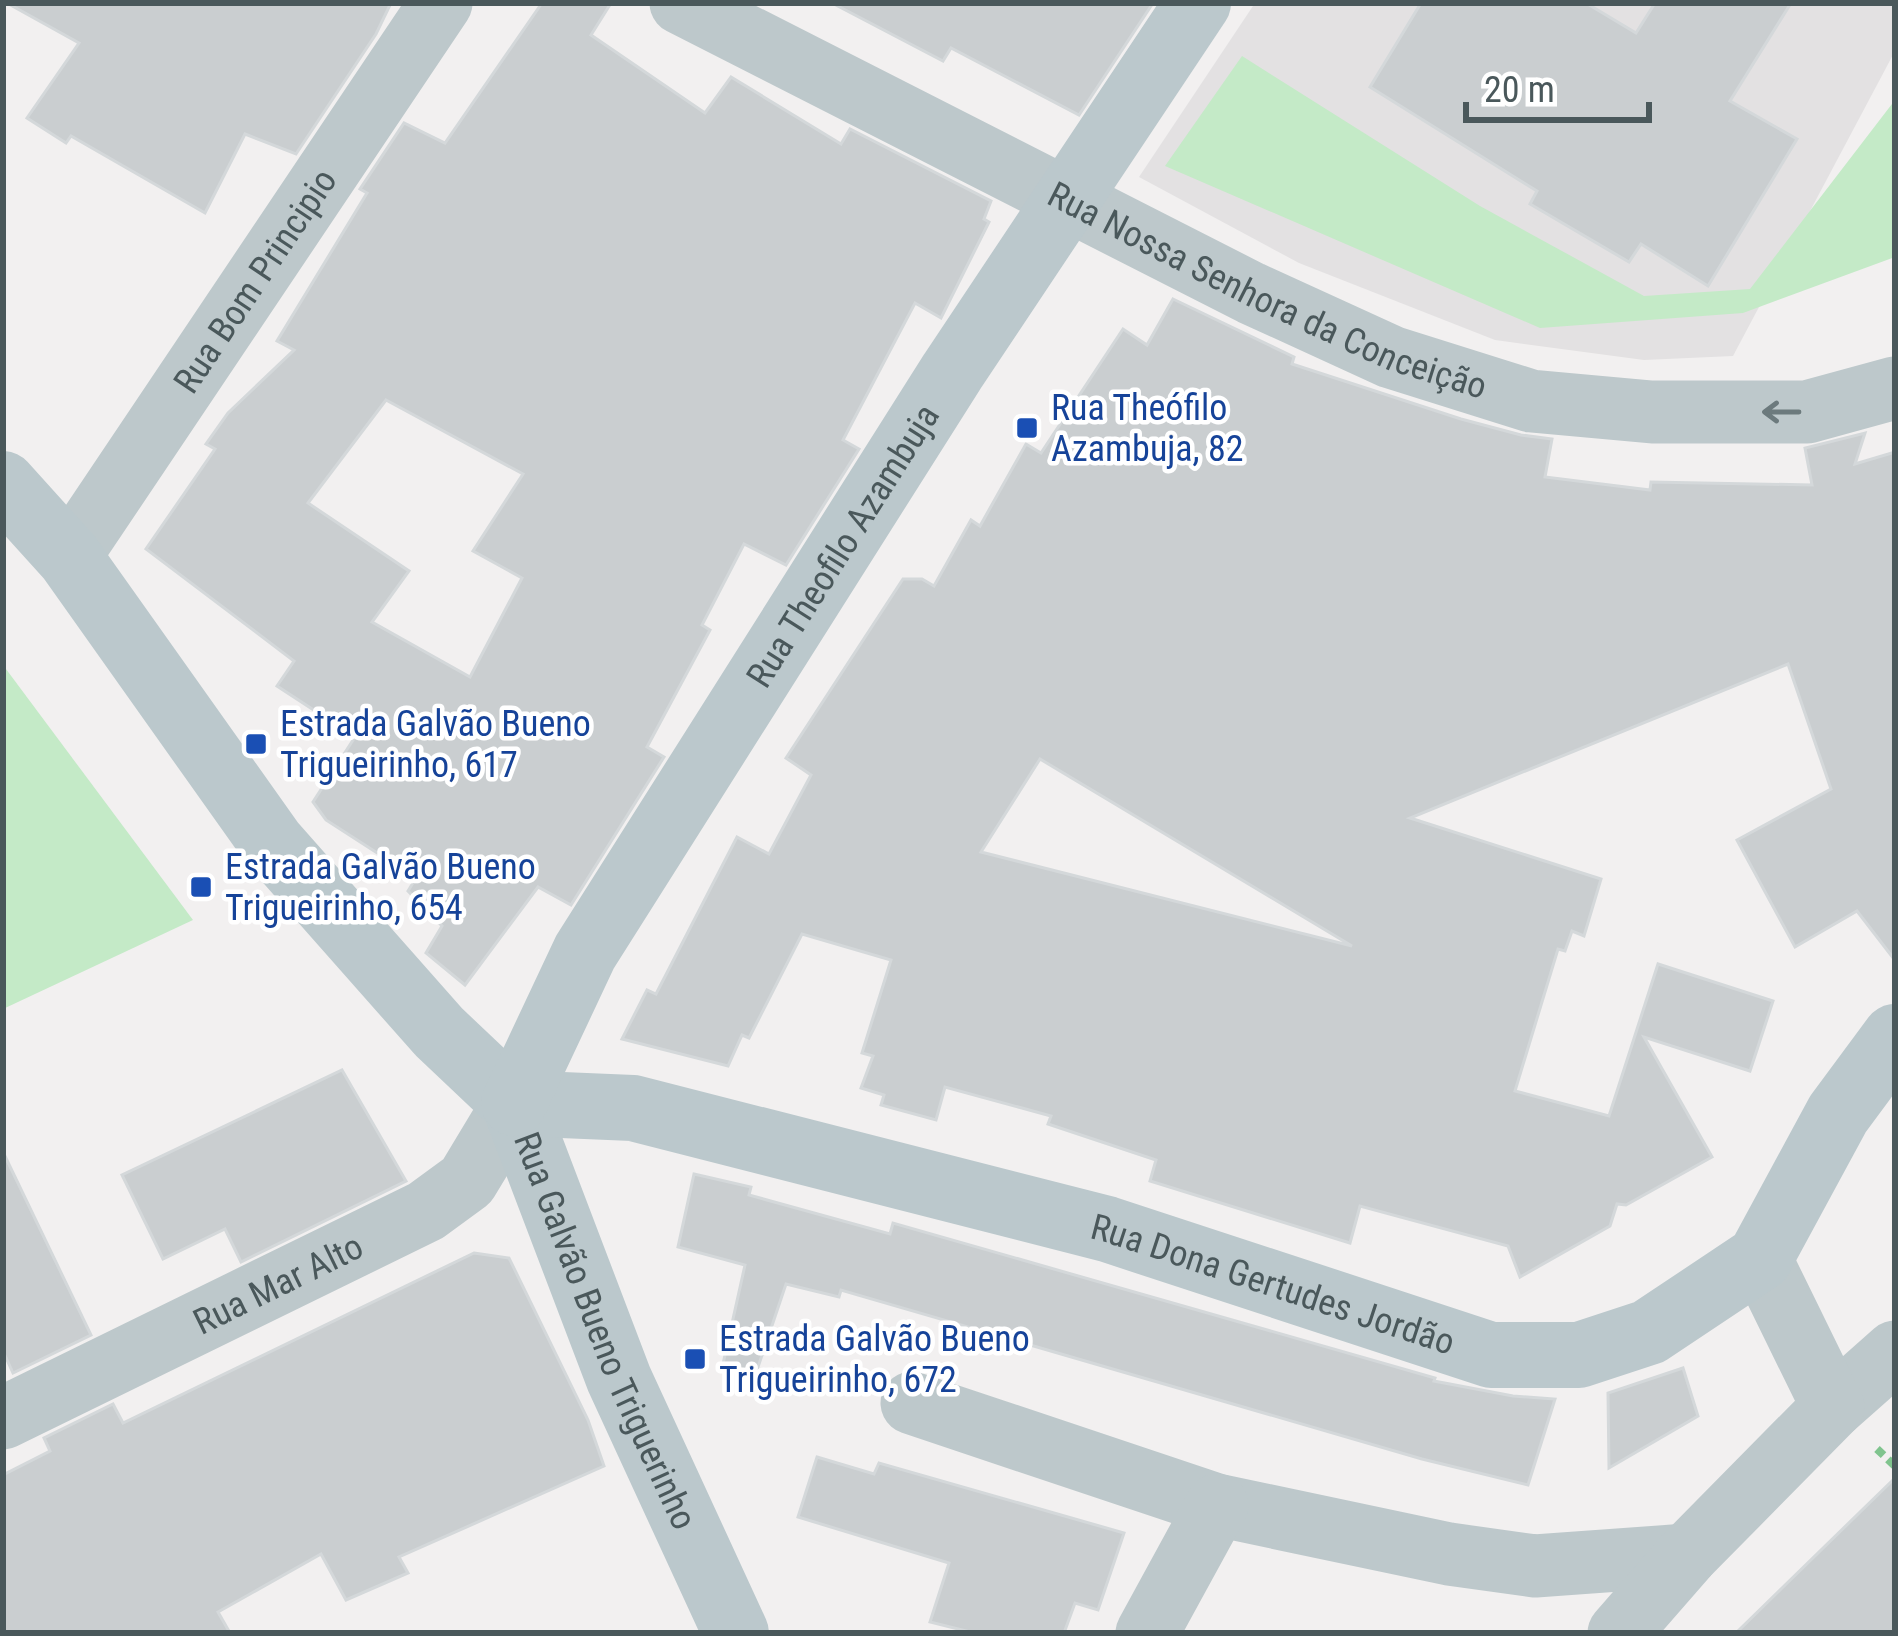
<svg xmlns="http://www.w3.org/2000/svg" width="1898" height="1636" font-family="'Roboto Condensed',sans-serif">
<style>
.education{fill:#e3e1e2}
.green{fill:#c4eac7}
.building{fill:#caced0;stroke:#d4d8da;stroke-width:3;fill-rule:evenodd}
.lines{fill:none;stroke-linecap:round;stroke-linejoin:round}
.path{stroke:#80c48e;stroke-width:8;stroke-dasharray:9 6;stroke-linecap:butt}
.street{stroke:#bdc8cb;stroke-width:63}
.secondary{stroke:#bbc8cc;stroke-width:66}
.oneway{stroke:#6c7a7d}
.transit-dot{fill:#1a4fb4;stroke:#fff;stroke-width:4.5}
.labels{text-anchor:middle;stroke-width:9;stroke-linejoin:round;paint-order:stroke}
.street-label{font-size:36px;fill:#4a585b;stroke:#fff}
.transit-label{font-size:36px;fill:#164399;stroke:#fff;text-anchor:start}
</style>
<rect width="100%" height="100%" fill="#f2f0f0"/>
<polygon class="education" points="1255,3 1895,3 1895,51 1733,356 1644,360 1495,340 1299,263 1139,177"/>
<g class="green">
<polygon points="1242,56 1480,206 1644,296 1750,289 1895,100 1895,257 1743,313 1540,328 1165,166"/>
<polygon points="3,665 193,920 3,1009"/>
</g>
<g class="building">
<polygon points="7,3 391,3 376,34 296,154 245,134 205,213 71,136 66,143 27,118 79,43"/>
<path d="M542 3H611L591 35 705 113 731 77 841 144 850 129 991 201 984 219 989 222 941 318 915 303 843 440 859 449 786 565 744 544 702 625 710 630 647 747 664 757 571 905 538 887 465 985 426 953 442 926 408 891 416 878 326 820 313 802 355 737 277 686 294 661 146 549 215 449 206 444 228 413 294 350 277 341 367 193 360 189 404 123 445 143ZM386 400 523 474 473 551 522 578 470 677 372 622 409 571 308 503Z"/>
<polygon points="832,3 1153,3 1079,115 951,48 943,61"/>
<polygon points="1421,3 1586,3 1636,33 1655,3 1791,3 1730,101 1797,139 1708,286 1641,244 1629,262 1530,204 1537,191 1370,87"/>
<path d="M1173 299 1294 357 1292 364 1461 419 1521 435 1552 439 1545 477 1650 490 1651 482 1812 485 1805 448 1865 433 1855 464 1895 452 1894 959 1857 911 1795 947 1737 840 1831 789 1788 664 1410 818 1601 879 1584 936 1572 931 1565 951 1558 949 1515 1091 1609 1116 1658 964 1773 1001 1750 1071 1644 1037 1712 1157 1626 1205 1617 1204 1610 1226 1520 1277 1508 1246 1360 1206 1350 1243 1150 1181 1156 1160 1048 1124 1051 1116 945 1087 936 1120 881 1105 884 1095 861 1088 873 1056 862 1053 891 960 802 934 749 1038 742 1035 728 1066 622 1039 647 990 656 994 737 837 769 854 811 775 786 758 903 579H922L934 586 971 520 980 526 1026 444 1041 453 1123 329 1147 345ZM1040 759 1352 946 981 852Z"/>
<polygon points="342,1070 406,1181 241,1262 225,1229 163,1259 122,1175"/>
<polygon points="3,1152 91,1335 13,1373 3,1351"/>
<polygon points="694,1174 751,1187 749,1195 890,1234 893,1223 1435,1378 1434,1381 1513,1396 1555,1399 1528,1485 1422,1459 841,1290 839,1297 786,1284 756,1373 723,1364 745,1265 678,1247"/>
<polygon points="474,1253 509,1258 588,1420 604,1466 399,1557 408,1573 346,1600 321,1554 218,1612 230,1633 3,1633 3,1475 50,1451 44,1438 113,1404 123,1423"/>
<polygon points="1683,1368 1698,1416 1609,1468 1608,1393"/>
<polygon points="817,1457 874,1474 879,1463 1124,1533 1098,1610 1075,1603 1064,1633 974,1633 930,1622 949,1563 798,1517"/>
<polygon points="1895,1478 1895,1633 1736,1633 1781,1589"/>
</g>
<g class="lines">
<polyline class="path" points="1877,1449 1895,1466"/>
<g class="street">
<path id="s1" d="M681 3 1251 293 1391 357 1531 401 1652 412H1807L1895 388"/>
<path id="s2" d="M69 557 441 3"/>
<polyline points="912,1403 1217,1505 1449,1554 1535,1566 1687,1555"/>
<polyline points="1833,1407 1895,1352"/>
<path id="s3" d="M3 1418 426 1211 467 1181 514 1103"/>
<polyline points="1147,1633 1217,1505"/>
<polyline points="1619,1633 1687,1555 1833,1407 1760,1258"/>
</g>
<g class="secondary">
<path id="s4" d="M3 484 69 557 272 843 439 1032 514 1103 619 1379 736 1633"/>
<path id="s5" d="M514 1103 633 1108 1107 1229 1491 1355H1579L1649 1332 1760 1258 1838 1114 1895 1037"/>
<path id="s6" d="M514 1103 585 952 952 372 1198 3"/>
</g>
</g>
<defs><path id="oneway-shaft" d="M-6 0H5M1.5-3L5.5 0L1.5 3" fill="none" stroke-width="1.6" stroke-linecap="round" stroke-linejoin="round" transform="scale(3)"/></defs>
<use class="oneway" href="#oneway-shaft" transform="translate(1781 412) rotate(-180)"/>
<g class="transit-dot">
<rect x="1015" y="416" width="24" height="24" rx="6"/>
<rect x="244" y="732" width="24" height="24" rx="6"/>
<rect x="189" y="875" width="24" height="24" rx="6"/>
<rect x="683" y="1347" width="24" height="24" rx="6"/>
</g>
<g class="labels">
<g class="street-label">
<text dy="13" stroke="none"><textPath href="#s2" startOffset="333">Rua Bom Principio</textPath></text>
<text dy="13" stroke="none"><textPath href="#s1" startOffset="654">Rua Nossa Senhora da Conceição</textPath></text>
<text dy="13" stroke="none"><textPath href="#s6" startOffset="648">Rua Theofilo Azambuja</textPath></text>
<text dy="13" stroke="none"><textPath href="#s3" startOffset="306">Rua Mar Alto</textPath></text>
<text dy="13" stroke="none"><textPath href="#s5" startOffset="783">Rua Dona Gertudes Jordão</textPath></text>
<text dy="13" stroke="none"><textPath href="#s4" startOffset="1050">Rua Galvão Bueno Triguerinho</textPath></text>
</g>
<g class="transit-label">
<text x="1051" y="420">Rua Theófilo<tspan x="1051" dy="41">Azambuja, 82</tspan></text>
<text x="280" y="736">Estrada Galvão Bueno<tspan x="280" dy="41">Trigueirinho, 617</tspan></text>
<text x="225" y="879">Estrada Galvão Bueno<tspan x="225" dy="41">Trigueirinho, 654</tspan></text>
<text x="719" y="1351">Estrada Galvão Bueno<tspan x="719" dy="41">Trigueirinho, 672</tspan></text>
</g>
</g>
<rect width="1898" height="1636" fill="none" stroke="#4a585b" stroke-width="12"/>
<path d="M1466 102v18h183v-18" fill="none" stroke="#4a585b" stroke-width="6"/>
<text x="1484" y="102" font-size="36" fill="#4a585b" stroke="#ffffff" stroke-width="9" paint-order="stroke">20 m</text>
</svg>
